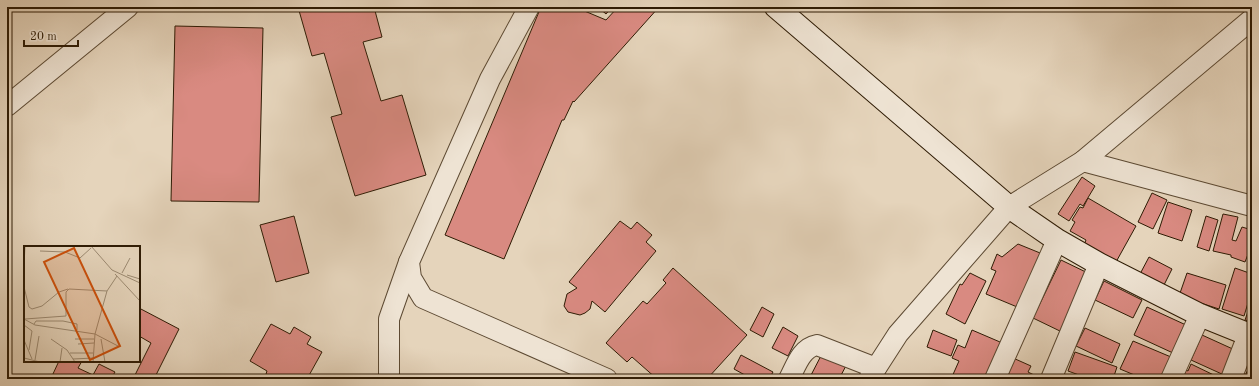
<svg xmlns="http://www.w3.org/2000/svg" width="1259" height="386" font-family="'Old Standard TT',serif">
<style>
.building{fill:#d98a81;stroke:#2e1b04}
.lines{fill:none;stroke-linecap:round;stroke-linejoin:round}
.street-casing{stroke:#5c4932;stroke-width:22}
.secondary-casing{stroke:#2e1b04;stroke-width:24}
.street{stroke:#eee3d3;stroke-width:20}
.secondary{stroke:#eee3d3;stroke-width:22}
.inset-road{fill:none;stroke:#9c8a72;stroke-width:1}
.view{fill:#cc500b;fill-opacity:0.15;stroke:#cc500b;stroke-width:2}
.inset-edge{fill:none;stroke:#2e1b04;stroke-width:2}
</style>
<rect width="100%" height="100%" fill="#e5d4bb"/>
<filter id="stains"><feTurbulence type="fractalNoise" baseFrequency=".005" numOctaves="4"/><feColorMatrix values="0 0 0 0 .2 0 0 0 0 .09 0 0 0 0 .02 0 0 0 .5 -.17"/></filter>
<radialGradient id="worn" r=".72"><stop offset=".6" stop-color="#630" stop-opacity="0"/><stop offset="1" stop-color="#630" stop-opacity=".3"/></radialGradient>
<g class="building">
<polygon points="298,7 374,7 382,37 363,42 381,101 402,95 426,175 355,196 331,117 342,114 324,53 312,56"/>
<polygon points="541,7 575,7 606,20 618,7 659,7 574,102 573,101 564,120 562,120 504,259 445,235"/>
<polygon points="598,7 612,7 606,14"/>
<polygon points="175,26 263,28 259,202 171,201"/>
<polygon points="1082,177 1095,186 1083,206 1080,204 1069,221 1058,214"/>
<polygon points="1152,193 1167,200 1153,229 1138,222"/>
<polygon points="1088,198 1136,226 1116,262 1084,245 1086,240 1070,231 1075,222 1072,220 1080,207 1083,208"/>
<polygon points="1168,202 1192,210 1182,241 1158,233"/>
<polygon points="1223,214 1238,217 1232,240 1236,241 1242,227 1252,230 1252,244 1245,262 1231,257 1231,255 1213,251"/>
<polygon points="294,216 309,273 276,282 260,225"/>
<polygon points="1206,216 1218,220 1209,251 1197,247"/>
<polygon points="620,221 631,229 637,222 652,235 646,242 656,251 605,312 592,301 590,309 585,313 580,315 568,312 564,306 567,294 577,288 569,282"/>
<polygon points="1018,244 1045,255 1022,309 986,294 996,271 991,269 997,254 1002,257"/>
<polygon points="1149,257 1172,269 1163,287 1140,274"/>
<polygon points="1061,260 1092,275 1064,333 1033,318"/>
<polygon points="673,268 747,335 707,379 657,379 632,357 627,362 606,343 643,301 647,304 666,283 663,280"/>
<polygon points="1235,268 1252,274 1252,290 1244,316 1222,309"/>
<polygon points="970,273 986,281 965,324 946,314 960,284 962,285"/>
<polygon points="1187,273 1226,285 1219,309 1179,296"/>
<polygon points="1104,281 1142,300 1133,318 1095,300"/>
<polygon points="1252,300 1252,322 1245,320"/>
<polygon points="762,307 774,314 763,337 750,330"/>
<polygon points="1147,307 1186,325 1173,353 1134,335"/>
<polygon points="139,308 179,329 154,379 133,379 151,343 139,336"/>
<polygon points="271,324 290,334 294,327 311,337 307,344 322,352 307,379 279,377 276,379 266,374 267,371 250,361"/>
<polygon points="783,327 798,336 788,356 772,348"/>
<polygon points="1085,328 1120,344 1112,363 1076,346"/>
<polygon points="933,330 957,340 951,356 927,347"/>
<polygon points="972,330 1007,345 992,379 951,379 959,361 952,358 958,345 965,348"/>
<polygon points="1202,335 1235,350 1224,375 1191,360"/>
<polygon points="1133,341 1171,357 1161,379 1144,379 1120,369"/>
<polygon points="824,350 848,362 839,379 809,379"/>
<polygon points="1075,352 1117,367 1113,379 1090,379 1068,371"/>
<polygon points="741,355 773,372 769,379 752,379 734,369"/>
<polygon points="1013,358 1031,366 1028,372 1042,379 1003,379"/>
<polygon points="59,361 82,361 78,368 93,375 99,364 115,372 111,379 57,379 52,376"/>
<polygon points="1191,364 1222,379 1184,379 1180,376 1184,369 1188,371"/>
<polygon points="574,365 599,379 567,379"/>
<polygon points="1249,368 1252,369 1252,379 1243,379"/>
</g>
<g class="lines">
<defs>
<g id="street">
<polyline points="529,7 490,79 409,262 411,278 423,298 607,379"/>
<polyline points="7,106 128,7"/>
<polyline points="1083,161 1252,206"/>
<polyline points="389,379 389,319 409,262"/>
<path d="M789 379C796 366 801 348 817 345L876 368"/>
<polyline points="869,379 898,334 1009,207 1083,161 1252,19"/>
<polyline points="995,379 1057,240"/>
<polyline points="1051,379 1099,264"/>
<polyline points="1171,379 1200,315"/>
<polyline points="1231,379 1248,335"/>
</g>
<polyline id="secondary" points="776,7 1009,207 1057,240 1099,264 1200,315 1252,336"/>
</defs>
<use href="#street" class="street-casing"/>
<use href="#secondary" class="secondary-casing"/>
<use href="#street" class="street"/>
<use href="#secondary" class="secondary"/>
</g>
<g transform="translate(24 246)">
<rect width="116" height="116" fill="#e5d4bb"/>
<path class="inset-road" d="M67 0 88 24 116 37M16 5 41 6 56 12 67 2M0 20 1 0M98 27 106 12M91 28 116 55M103 29 116 33M0 41 5 61 8 63 18 60 35 46 44 43M0 73 11 79 71 88 94 100M1 73 42 70V46L45 43 83 45M10 78 12 75H39L53 78V84M0 79 8 85 5 104M27 93 43 104 51 116M51 93H70M77 93 81 116M0 94 8 113M54 98 70 97M46 107H69M0 112 16 116M49 113 70 112M11 114 15 90M36 116 38 102M69 116 71 88 83 45 93 30"/>
<path class="view" d="M50 2 96 100 66 114 20 16Z"/>
<rect width="116" height="116" class="inset-edge"/>
</g>
<rect width="1259" height="386" fill="none" stroke="#e5d4bb" stroke-width="24"/>
<rect x="8" y="8" width="1243" height="370" fill="none" stroke="#2e1b04" stroke-width="2"/>
<rect x="12" y="12" width="1235" height="362" fill="none" stroke="#2e1b04"/>
<path d="M24 40v6h54v-6" fill="none" stroke="#2e1b04" stroke-width="2"/>
<text x="30" y="40" font-size="12" fill="#2e1b04" stroke="#eee3d3" stroke-width="3" paint-order="stroke">20 m</text>
<rect width="100%" height="100%" filter="url(#stains)"/>
<rect width="100%" height="100%" fill="url(#worn)"/>
</svg>
